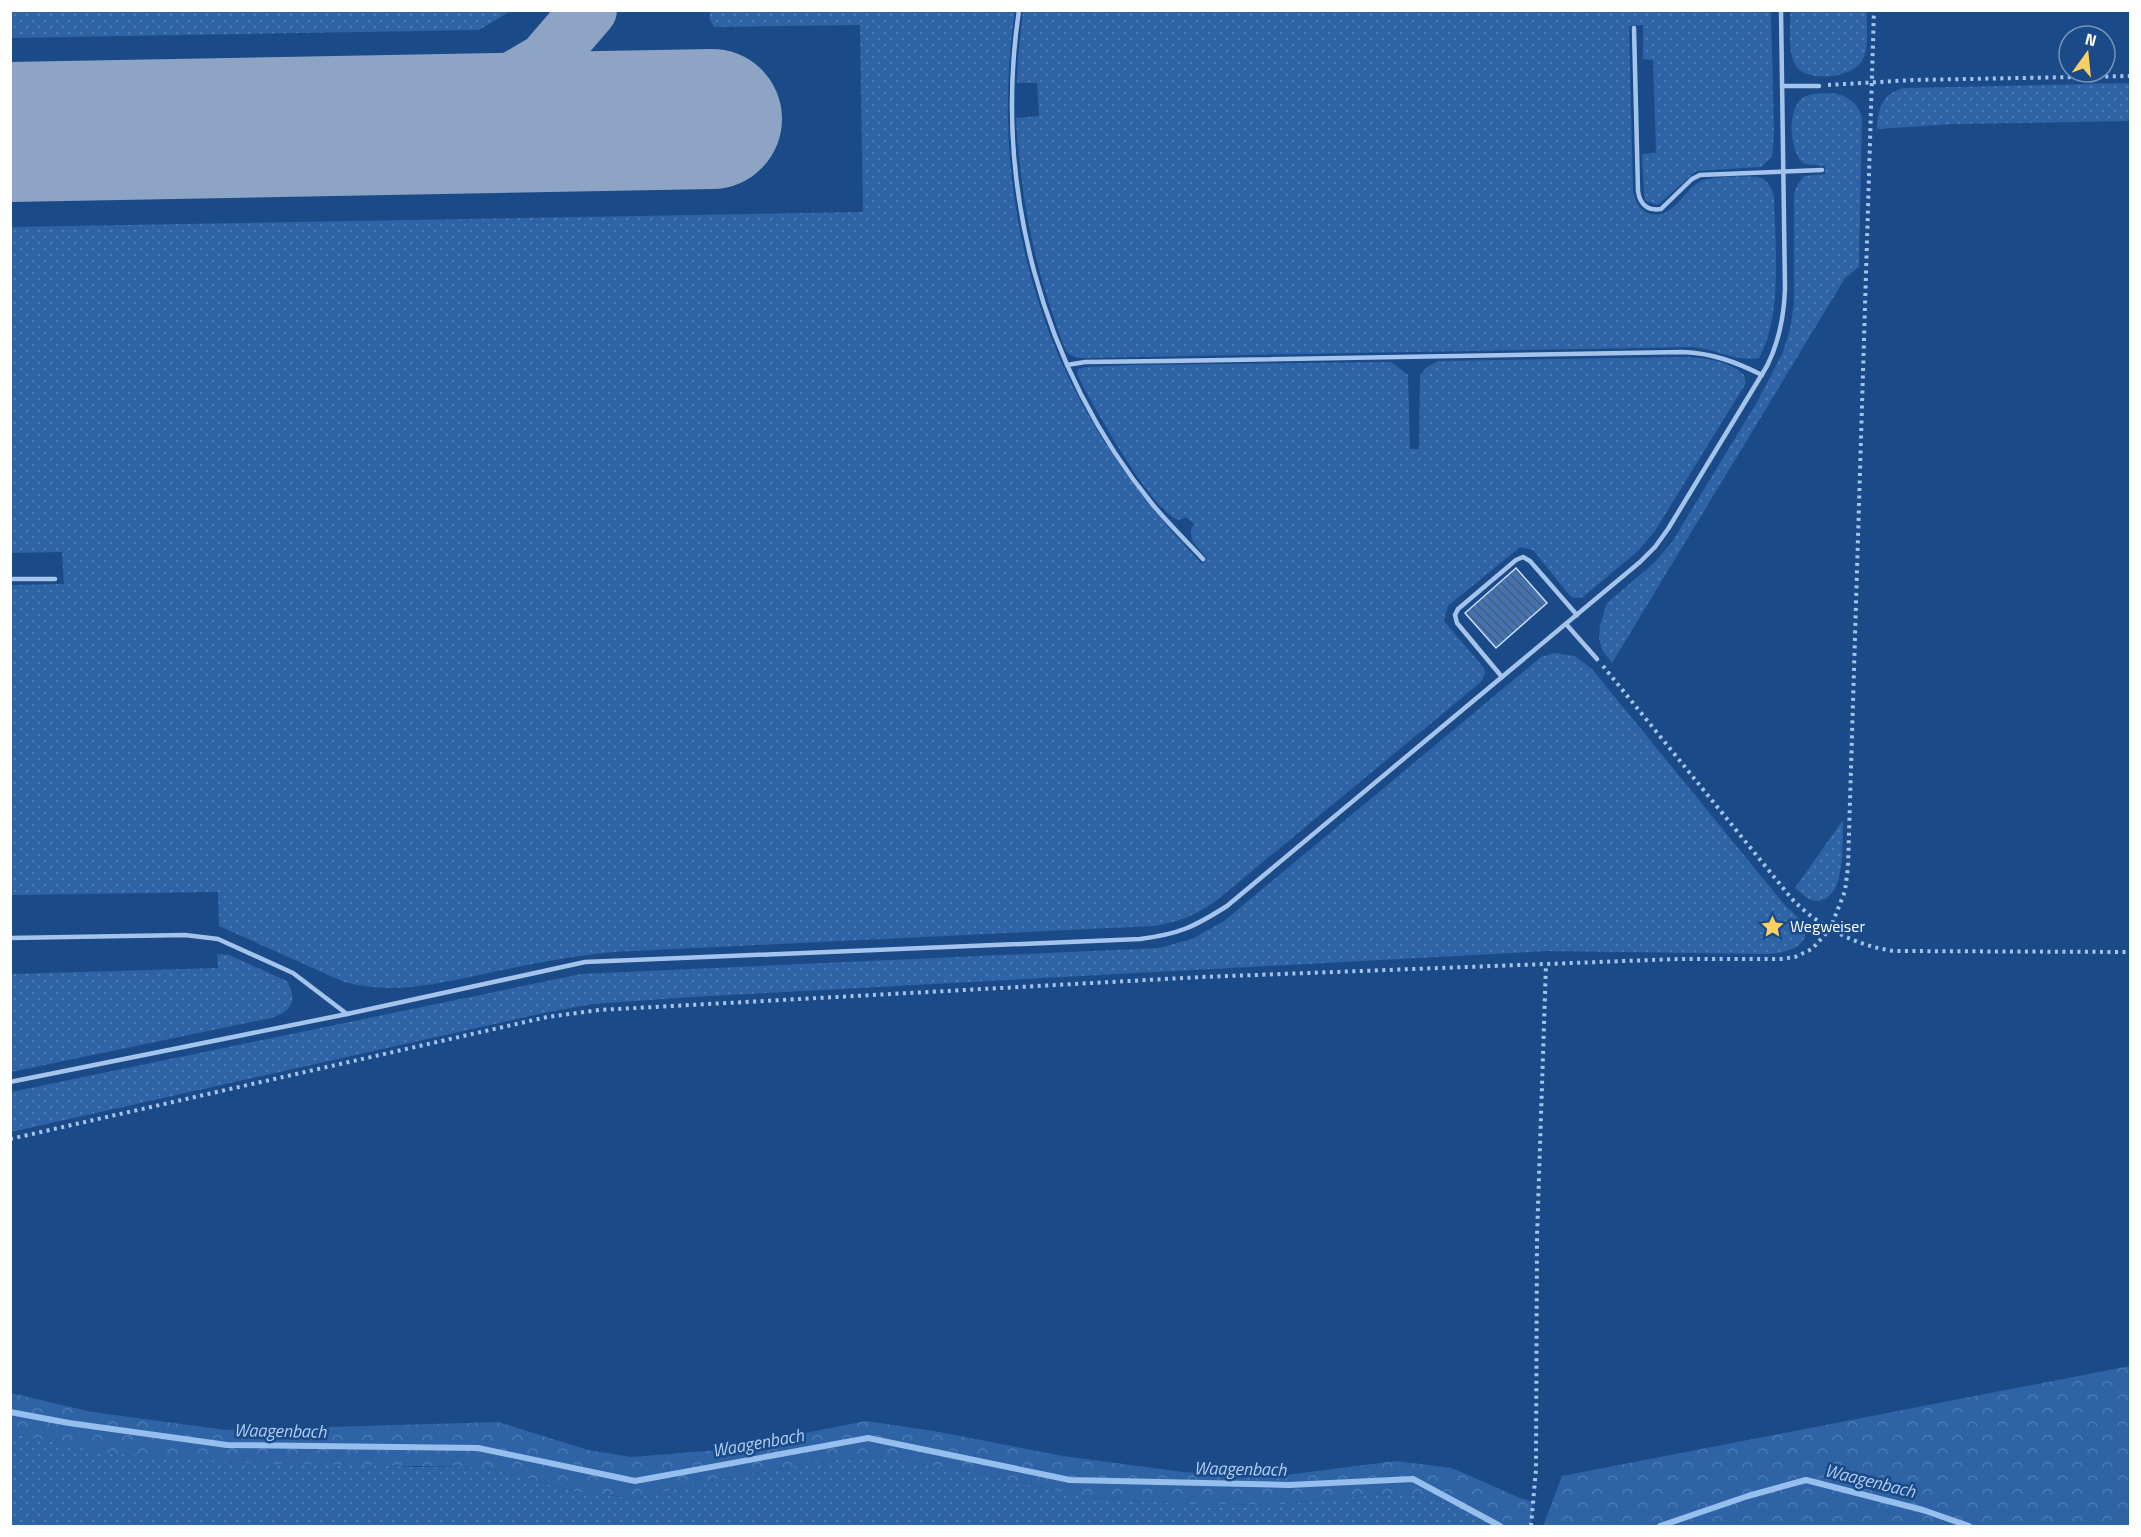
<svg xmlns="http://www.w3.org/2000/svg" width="2141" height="1537" font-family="'Titillium Web',sans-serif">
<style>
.grass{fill:url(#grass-dots)}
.forest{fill:url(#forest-crowns)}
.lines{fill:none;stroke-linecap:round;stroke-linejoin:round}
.stream{stroke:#97bfee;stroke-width:6}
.taxiway{stroke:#8da4c4;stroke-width:56}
.runway{stroke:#8da4c4;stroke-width:140}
.building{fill:url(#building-back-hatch);stroke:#c9def9;stroke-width:1.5}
.path{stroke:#a4c4ec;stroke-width:4;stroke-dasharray:3 4.5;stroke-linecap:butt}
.service{stroke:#a4c4ec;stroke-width:4.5}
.labels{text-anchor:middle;stroke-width:5;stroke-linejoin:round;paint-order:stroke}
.poi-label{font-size:16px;fill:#fff;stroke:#1b4a88;text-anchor:start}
.water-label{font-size:18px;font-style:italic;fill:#b0cef3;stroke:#1b4a88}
</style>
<defs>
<pattern id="grass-dots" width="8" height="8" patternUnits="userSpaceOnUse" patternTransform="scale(1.5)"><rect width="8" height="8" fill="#2e63a6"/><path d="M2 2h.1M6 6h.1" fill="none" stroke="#4d7ab3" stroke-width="1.8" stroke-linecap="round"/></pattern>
<pattern id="forest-crowns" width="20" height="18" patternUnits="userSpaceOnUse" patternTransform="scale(1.5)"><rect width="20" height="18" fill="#2e63a6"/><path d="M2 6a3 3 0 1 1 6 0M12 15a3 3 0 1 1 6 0" fill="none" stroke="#4d7ab3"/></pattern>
<pattern id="building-back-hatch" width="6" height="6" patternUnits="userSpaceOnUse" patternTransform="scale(1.5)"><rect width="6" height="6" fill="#4473b1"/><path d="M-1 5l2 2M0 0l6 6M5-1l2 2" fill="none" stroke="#485e79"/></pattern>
</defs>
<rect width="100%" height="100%" fill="#1b4a88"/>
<g class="grass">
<polygon points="10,11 11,10 511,11 479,30 11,38"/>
<path d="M710 11H1015C995 141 1017 283 1080 400 1112 460 1154 514 1202 564L1207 558C1198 547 1185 539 1194 524L1186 517 1179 520C1153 514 1090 401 1077 374L1078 369 1086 367 1133 365 1391 362 1408 375 1410 449H1419L1420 375 1427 367 1438 361 1687 357C1706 358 1730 361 1744 375L1746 383 1655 531 1638 551 1583 597 1575 598 1570 596 1533 550 1520 547 1448 606 1444 621 1484 668 1485 674 1481 682 1217 900C1195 916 1181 921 1154 926L612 952C573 956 536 963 498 971 444 982 398 996 344 982L219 926 218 892 11 895V585L64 584 62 552 11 553V227L863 212 860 25 714 27 710 20Z"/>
<path d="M1023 11H1771L1774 135 1772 157 1761 167 1696 171 1658 205 1646 201 1644 196 1642 154 1656 153 1653 60 1643 59V25L1629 26 1633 191C1635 201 1639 209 1648 213 1672 222 1683 190 1701 181 1709 177 1752 175 1761 178 1768 181 1772 188 1774 196 1775 244 1783 315 1759 358 1742 363 1714 349 1693 347L1080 358 1072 356 1066 351C1035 272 1021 202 1016 118L1039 116 1037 83H1017L1018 59Z"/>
<path d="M1790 11H1867C1866 26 1870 48 1862 61 1852 78 1807 83 1796 66 1787 51 1791 27 1790 11Z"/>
<path d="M2130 83V121L1954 124 1877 129C1878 108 1883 92 1905 88Z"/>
<path d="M1832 93C1847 95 1857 102 1862 117L1859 267 1845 278 1612 663 1602 650 1599 638 1600 625 1607 603 1654 563 1672 542 1757 402 1783 352 1790 329 1794 304V193L1798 184 1804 176 1825 174V166L1804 164C1789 152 1786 108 1804 97 1812 92 1823 94 1832 93Z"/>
<path d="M1554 653 1575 656 1592 669 1783 903C1789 910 1799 916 1803 925 1813 947 1784 953 1768 954L1548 951 692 997 593 1004 548 1012 11 1132V1092L581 974 1159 948 1192 939 1224 921 1541 657Z"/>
<path d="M1843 820C1842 841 1848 909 1810 900L1795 888Z"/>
<path d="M217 954 229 955 287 981C298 1001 292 1011 271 1018L11 1072V974L218 968Z"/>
<polygon points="11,1433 102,1453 415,1467 483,1467 578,1492 635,1498 719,1479 821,1462 872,1456 970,1472 1091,1498 1191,1504 1275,1505 1366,1495 1415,1494 1459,1507 1498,1526 11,1526"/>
</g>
<g class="forest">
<polygon points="2130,1366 2130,1526 1543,1526 1562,1476"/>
<polygon points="11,1393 92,1412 226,1430 498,1422 588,1450 631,1457 719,1450 866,1421 934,1431 1063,1456 1183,1472 1270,1477 1396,1461 1452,1468 1520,1498 1533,1502 1531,1526 1498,1526 1459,1507 1415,1494 1366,1495 1275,1505 1191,1504 1091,1498 970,1472 872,1456 821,1462 719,1479 635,1498 578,1492 483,1467 262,1464 102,1453 11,1433"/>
</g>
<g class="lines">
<g class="stream">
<polyline points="10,1412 69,1423 227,1445 478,1448 635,1481 868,1438 1070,1480 1289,1485 1413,1479 1500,1526"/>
<polyline points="1660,1526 1748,1496 1806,1480 1923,1510 1969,1526"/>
</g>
<polyline class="taxiway" points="400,125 480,99 545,61 589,10"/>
<polyline class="runway" points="10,132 712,119"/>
</g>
<polygon class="building" points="1516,568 1547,603 1496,648 1465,613"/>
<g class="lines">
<g class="path">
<polyline points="1828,85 1913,80 2130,76"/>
<path d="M1603 666 1792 899C1818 926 1856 946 1894 951L2130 952"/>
<polyline points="10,1139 547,1017 599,1010 1202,977 1678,959 1781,959 1795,957 1812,949 1830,929 1845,891 1848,867 1874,10"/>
<polyline points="1531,1526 1536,1469 1537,1237 1546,964"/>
</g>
<g class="service">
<path d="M1019 10C993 186 1041 367 1153 505 1169 524 1186 541 1203 559"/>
<path d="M1634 28 1638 191C1640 205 1648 211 1661 209L1692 179 1700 175 1822 170"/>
<polyline points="1782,86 1819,86"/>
<path d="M1067 365 1085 362 1166 361 1683 352C1712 353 1736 362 1762 375"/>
<polyline points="10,579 55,579"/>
<polyline points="1566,624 1597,659"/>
<polyline points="1502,677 1457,623 1455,615 1458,609 1516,560 1523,557 1530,561 1577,615"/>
<polyline points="10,938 185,935 218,939 293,973 347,1014"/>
<path d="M10 1082 347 1014 585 962 1140 939C1179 934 1194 927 1227 906L1640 562 1655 547 1668 529 1767 366C1779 342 1784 317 1785 289L1781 10"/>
</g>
</g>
<defs>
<symbol id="sight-bare" viewBox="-9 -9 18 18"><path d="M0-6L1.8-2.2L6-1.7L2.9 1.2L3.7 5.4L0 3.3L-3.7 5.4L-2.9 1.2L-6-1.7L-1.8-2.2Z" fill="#fdd161" stroke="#1b4a88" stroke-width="2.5" paint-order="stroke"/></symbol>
</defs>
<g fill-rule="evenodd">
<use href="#sight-bare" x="1756" y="910" width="33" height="33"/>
</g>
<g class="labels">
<g class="poi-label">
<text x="1790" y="932">Wegweiser</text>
</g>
<g class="water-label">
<text transform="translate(280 1431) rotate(1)" y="6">Waagenbach</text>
<text transform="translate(758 1443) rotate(-10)" y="6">Waagenbach</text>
<text transform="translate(1240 1469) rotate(1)" y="6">Waagenbach</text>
<text transform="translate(1870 1481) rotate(14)" y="6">Waagenbach</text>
</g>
</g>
<rect width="2141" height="1537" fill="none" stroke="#ffffff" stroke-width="24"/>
<g transform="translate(2087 54) rotate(15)"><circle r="28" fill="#1b4a88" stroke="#7692b8" stroke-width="1.5"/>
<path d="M0-4.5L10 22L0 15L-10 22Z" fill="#fdd161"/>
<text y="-9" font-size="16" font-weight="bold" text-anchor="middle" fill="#ffffff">N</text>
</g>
</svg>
